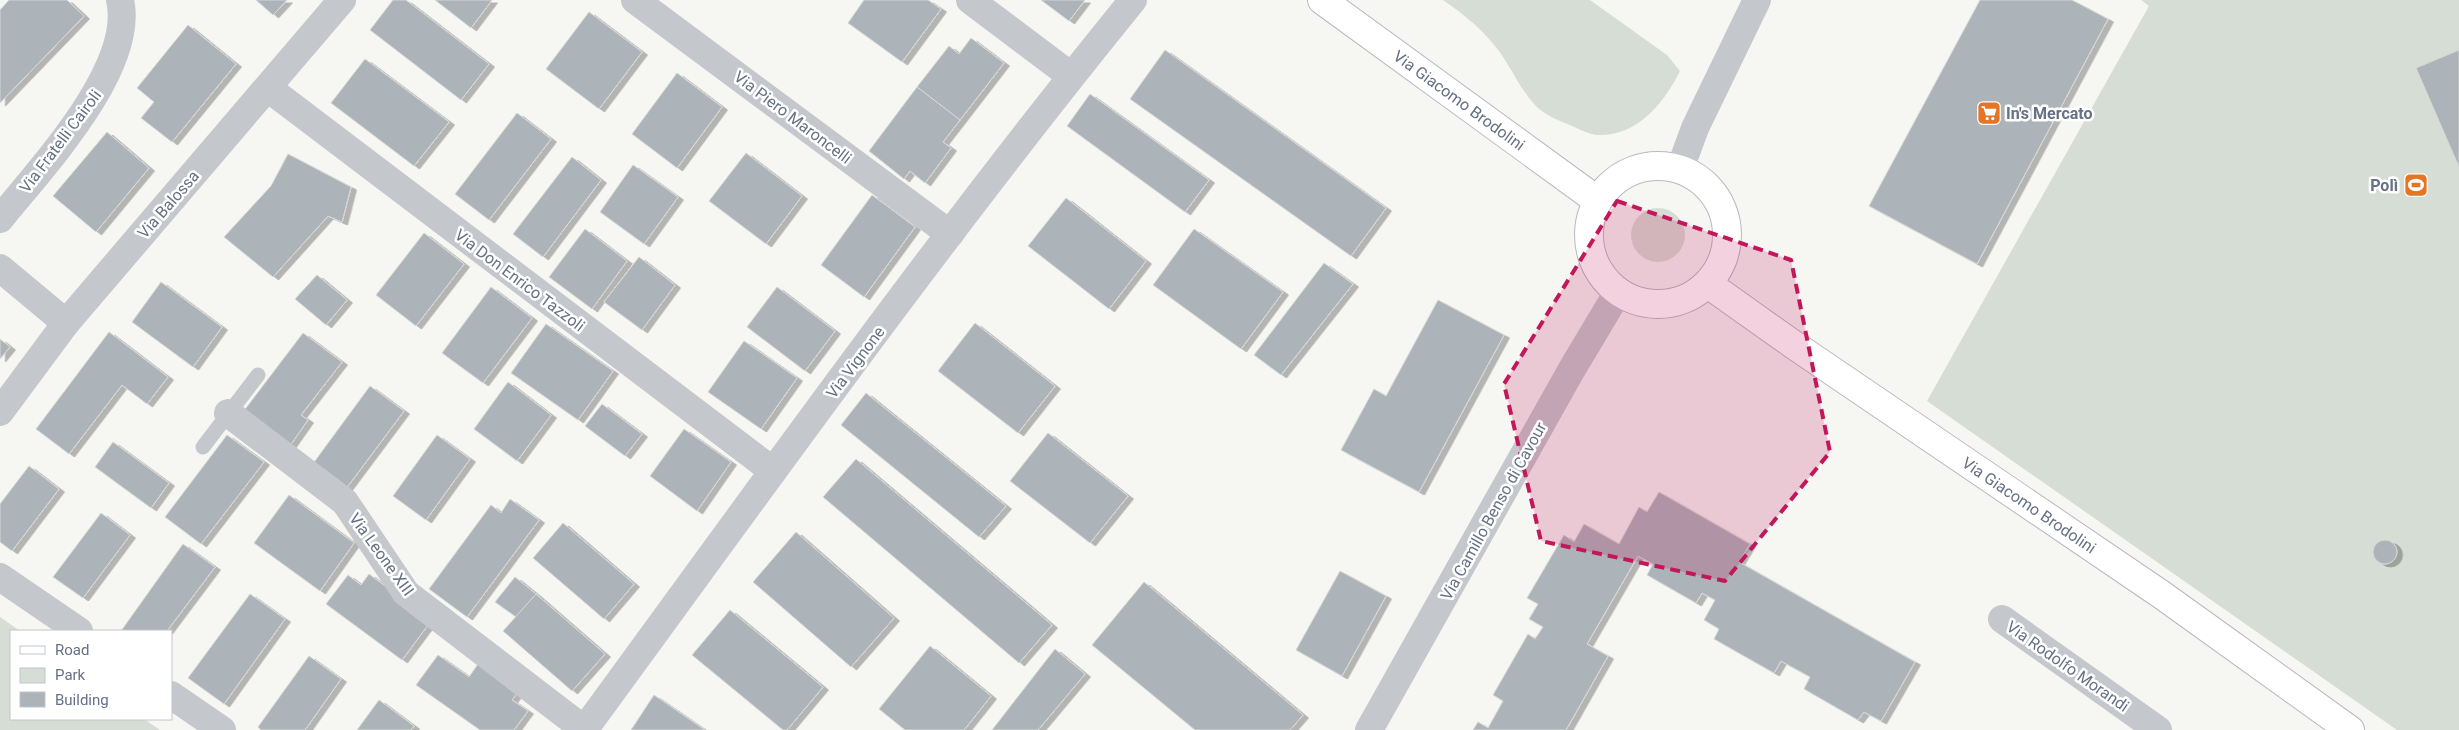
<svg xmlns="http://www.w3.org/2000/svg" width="2459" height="730" font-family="Roboto,sans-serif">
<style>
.green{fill:#d6ddd4}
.building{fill:#acb3b9;stroke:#d7d8d5;filter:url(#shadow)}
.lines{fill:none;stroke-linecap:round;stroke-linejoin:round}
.secondary-casing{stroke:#b6bac0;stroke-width:30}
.lane{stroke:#c4c7cb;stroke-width:15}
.street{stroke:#c4c7cb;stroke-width:28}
.secondary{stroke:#fff;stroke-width:28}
.marked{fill:#c2185b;fill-opacity:0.2;stroke:#c2185b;stroke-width:4;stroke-dasharray:10 6;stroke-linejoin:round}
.labels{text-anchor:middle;stroke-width:5;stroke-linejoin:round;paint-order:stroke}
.street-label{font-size:16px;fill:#657184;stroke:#fff}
.poi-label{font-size:16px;font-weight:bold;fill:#657184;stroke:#fff;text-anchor:start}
</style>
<defs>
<filter id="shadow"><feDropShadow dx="5.5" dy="3" stdDeviation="0" flood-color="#0004"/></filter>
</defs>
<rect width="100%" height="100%" fill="#f6f6f3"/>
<g class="green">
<path d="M1443,0H1590L1667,55L1680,71C1664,103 1637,137 1597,135C1588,134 1579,129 1572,126C1560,121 1544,115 1535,105C1520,89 1512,69 1499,51C1483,30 1465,15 1443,0Z"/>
<polygon points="2141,0 2459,0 2459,730 2397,730 1927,401 2149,6"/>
<circle cx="1658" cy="235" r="27"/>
<polygon points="0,617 20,631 11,631 11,719 144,719 160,730 0,730"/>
</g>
<g class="building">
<polygon points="9,0 67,0 84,16 0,103 0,10"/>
<polygon points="256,0 287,0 273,15"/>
<polygon points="393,0 406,0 489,64 461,100 370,30"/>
<polygon points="435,0 492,0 471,28"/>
<polygon points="864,0 928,0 941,9 902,62 848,23"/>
<polygon points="1041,0 1085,0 1069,21"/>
<polygon points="1980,0 2072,0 2108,19 1977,264 1869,206"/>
<polygon points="589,12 642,52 599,109 546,69"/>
<polygon points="188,25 236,64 172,142 141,118 154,102 137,88"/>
<polygon points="971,38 1004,63 960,120 917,87 949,46 959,54"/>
<polygon points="1165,50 1386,208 1351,256 1130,99"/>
<polygon points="2459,50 2459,167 2416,68"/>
<polygon points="365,59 449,122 414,166 331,103"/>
<polygon points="677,73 722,107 677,168 632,134"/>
<polygon points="917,87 960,120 943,142 951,148 925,183 910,171 904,179 869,151"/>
<polygon points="1090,94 1209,180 1185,212 1067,126"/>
<polygon points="517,113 551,139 489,220 455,194"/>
<polygon points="107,132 149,168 96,232 53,196"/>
<polygon points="746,153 802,196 766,244 709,201"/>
<polygon points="288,154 351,187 342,222 328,216 273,277 224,237 271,186"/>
<polygon points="572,157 601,180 543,257 513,234"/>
<polygon points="633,165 678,197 644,244 600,212"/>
<polygon points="872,195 915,227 864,297 821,265"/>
<polygon points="1066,198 1146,261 1109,309 1028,246"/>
<polygon points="585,229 627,261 592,309 549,277"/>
<polygon points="1194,229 1283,292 1241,349 1153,285"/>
<polygon points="424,233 464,264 416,326 376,295"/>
<polygon points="639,257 675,285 642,330 604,302"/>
<polygon points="1324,263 1353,284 1281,375 1254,355"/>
<polygon points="317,275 347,300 326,325 295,299"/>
<polygon points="161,282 222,327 193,367 132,322"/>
<polygon points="491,287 532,318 483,383 442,353"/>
<polygon points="777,287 835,331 805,371 747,327"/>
<polygon points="1438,300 1504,335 1419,492 1341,450 1374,389 1386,396"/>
<polygon points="975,323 1055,386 1018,433 938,371"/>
<polygon points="546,324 613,371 578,420 511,373"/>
<polygon points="109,332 168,377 147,404 122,385 69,454 36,429"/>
<polygon points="303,333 342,362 301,415 308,420 289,447 243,412"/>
<polygon points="0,339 10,347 0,359"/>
<polygon points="744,341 797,378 761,429 708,392"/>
<polygon points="508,382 551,415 517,461 474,429"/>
<polygon points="370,386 404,411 345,490 312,465"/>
<polygon points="866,393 1006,506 979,537 841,425"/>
<polygon points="602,404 642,434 625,456 585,426"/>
<polygon points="684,429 731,462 697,511 650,476"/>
<polygon points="1048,433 1128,496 1090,543 1010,481"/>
<polygon points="227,435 264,462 201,544 165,517"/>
<polygon points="437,435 470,459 426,520 393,496"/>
<polygon points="113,442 169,483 151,508 95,467"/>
<polygon points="856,459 1052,625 1019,663 823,497"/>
<polygon points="29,466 59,489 12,551 0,542 0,504"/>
<polygon points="1659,492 1750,544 1739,562 1915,662 1881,721 1864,712 1858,720 1804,689 1810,677 1781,661 1774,673 1714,639 1719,629 1704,620 1715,600 1702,593 1696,603 1647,575 1653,564 1638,556 1587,644 1608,656 1566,730 1473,730 1478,722 1488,728 1503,701 1493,695 1528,634 1535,639 1543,627 1529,619 1538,604 1527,598 1564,535 1574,542 1584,524 1619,544 1639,507 1647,512"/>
<polygon points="289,495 354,543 320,591 254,543"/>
<polygon points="510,499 539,520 467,617 429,589 491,505 501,513"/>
<polygon points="101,513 130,535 83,598 53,577"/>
<polygon points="563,523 634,584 604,619 533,558"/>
<polygon points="796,532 894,618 851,667 753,582"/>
<circle cx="2385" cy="552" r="12"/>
<polygon points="183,544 215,567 167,631 121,631"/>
<polygon points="1340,571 1386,596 1342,676 1296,650"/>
<polygon points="369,574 431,621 402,660 326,604 348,575 361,585"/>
<polygon points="515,577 536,594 516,617 495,602"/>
<polygon points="1144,582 1303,715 1290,730 1195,730 1092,645"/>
<polygon points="250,594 285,619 224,704 188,678"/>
<polygon points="536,594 605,654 572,691 503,631"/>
<polygon points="730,610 823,687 787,730 783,730 692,655"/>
<polygon points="930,646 991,696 964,730 905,730 879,709"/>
<polygon points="1055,649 1085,674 1038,730 992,730"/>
<polygon points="438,655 469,677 478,664 518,692 512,700 528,711 514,730 480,730 416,685"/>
<polygon points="309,656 341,679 305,730 261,730 258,727"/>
<polygon points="654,695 705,730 631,730"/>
<polygon points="379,700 414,726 411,730 357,730"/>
</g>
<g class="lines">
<g class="secondary-casing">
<g id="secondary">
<path id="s1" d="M1322,0L1598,201"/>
<circle cx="1658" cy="235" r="69"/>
<path id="s2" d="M1708,284L1794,345L2162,595L2350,730"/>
</g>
</g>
<polyline class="lane" points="203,447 258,375"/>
<g class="street">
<polyline points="635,0 950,234"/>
<polyline points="970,0 1071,76"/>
<polyline points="268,88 773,471"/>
<polyline points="1680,169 1695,128 1757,0"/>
<path d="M0,219C40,169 136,68 120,0"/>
<polyline points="0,268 66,323"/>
<polyline points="0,412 66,323 342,0"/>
<polyline points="228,413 345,502 406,593 585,730"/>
<polyline points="0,577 79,631"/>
<polyline points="2002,619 2158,730"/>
<polyline points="171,695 222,730"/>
<path d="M584,730C764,484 941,236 1133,0"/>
<polyline points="1369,730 1572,369 1618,292"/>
</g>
<use href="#secondary" class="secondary"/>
</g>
<path class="marked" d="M1617,201L1791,260L1830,452L1725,581L1541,541L1504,384Z"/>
<defs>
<g id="supermarket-square" transform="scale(1.25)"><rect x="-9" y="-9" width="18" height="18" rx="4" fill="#e57425" stroke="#fff"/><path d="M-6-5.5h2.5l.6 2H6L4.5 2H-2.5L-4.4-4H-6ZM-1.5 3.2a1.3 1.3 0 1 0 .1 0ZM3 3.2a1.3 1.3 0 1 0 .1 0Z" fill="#fff"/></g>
<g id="stadium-square" transform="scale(1.25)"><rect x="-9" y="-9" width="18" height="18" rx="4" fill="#e57425" stroke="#fff"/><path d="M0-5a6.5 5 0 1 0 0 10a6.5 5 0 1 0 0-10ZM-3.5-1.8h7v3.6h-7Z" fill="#fff"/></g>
</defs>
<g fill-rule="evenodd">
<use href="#supermarket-square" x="1989" y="113"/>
<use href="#stadium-square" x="2416" y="185"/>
</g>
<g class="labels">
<g class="street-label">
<text dy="6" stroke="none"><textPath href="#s1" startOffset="170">Via Giacomo Brodolini</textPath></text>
<text transform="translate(793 117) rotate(37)" y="6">Via Piero Maroncelli</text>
<text transform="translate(60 141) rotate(-53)" y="6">Via Fratelli Cairoli</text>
<text transform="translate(168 204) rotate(-49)" y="6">Via Balossa</text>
<text transform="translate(520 280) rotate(37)" y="6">Via Don Enrico Tazzoli</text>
<text transform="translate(855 362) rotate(-53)" y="6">Via Vignone</text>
<text dy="6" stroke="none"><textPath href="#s2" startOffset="390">Via Giacomo Brodolini</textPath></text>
<text transform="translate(1493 511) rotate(-61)" y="6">Via Camillo Benso di Cavour</text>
<text transform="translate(382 554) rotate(54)" y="6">Via Leone XIII</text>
<text transform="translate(2068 666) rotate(35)" y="6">Via Rodolfo Morandi</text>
</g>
<g class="poi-label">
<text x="2006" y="119">In's Mercato</text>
<text x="2398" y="191" text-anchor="end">Polì</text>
</g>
</g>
<rect x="10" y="630" width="162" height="90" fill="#ffffff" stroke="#c1c6ce"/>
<rect x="20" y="646" width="25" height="8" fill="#ffffff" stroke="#c1c6ce"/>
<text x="55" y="655" font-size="15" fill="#657184">Road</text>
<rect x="20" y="668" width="25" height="15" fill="#d6ddd4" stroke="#c1c6ce"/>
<text x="55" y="680" font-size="15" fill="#657184">Park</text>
<rect x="20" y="692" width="25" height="15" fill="#acb3b9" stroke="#c1c6ce"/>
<text x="55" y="705" font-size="15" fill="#657184">Building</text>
</svg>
